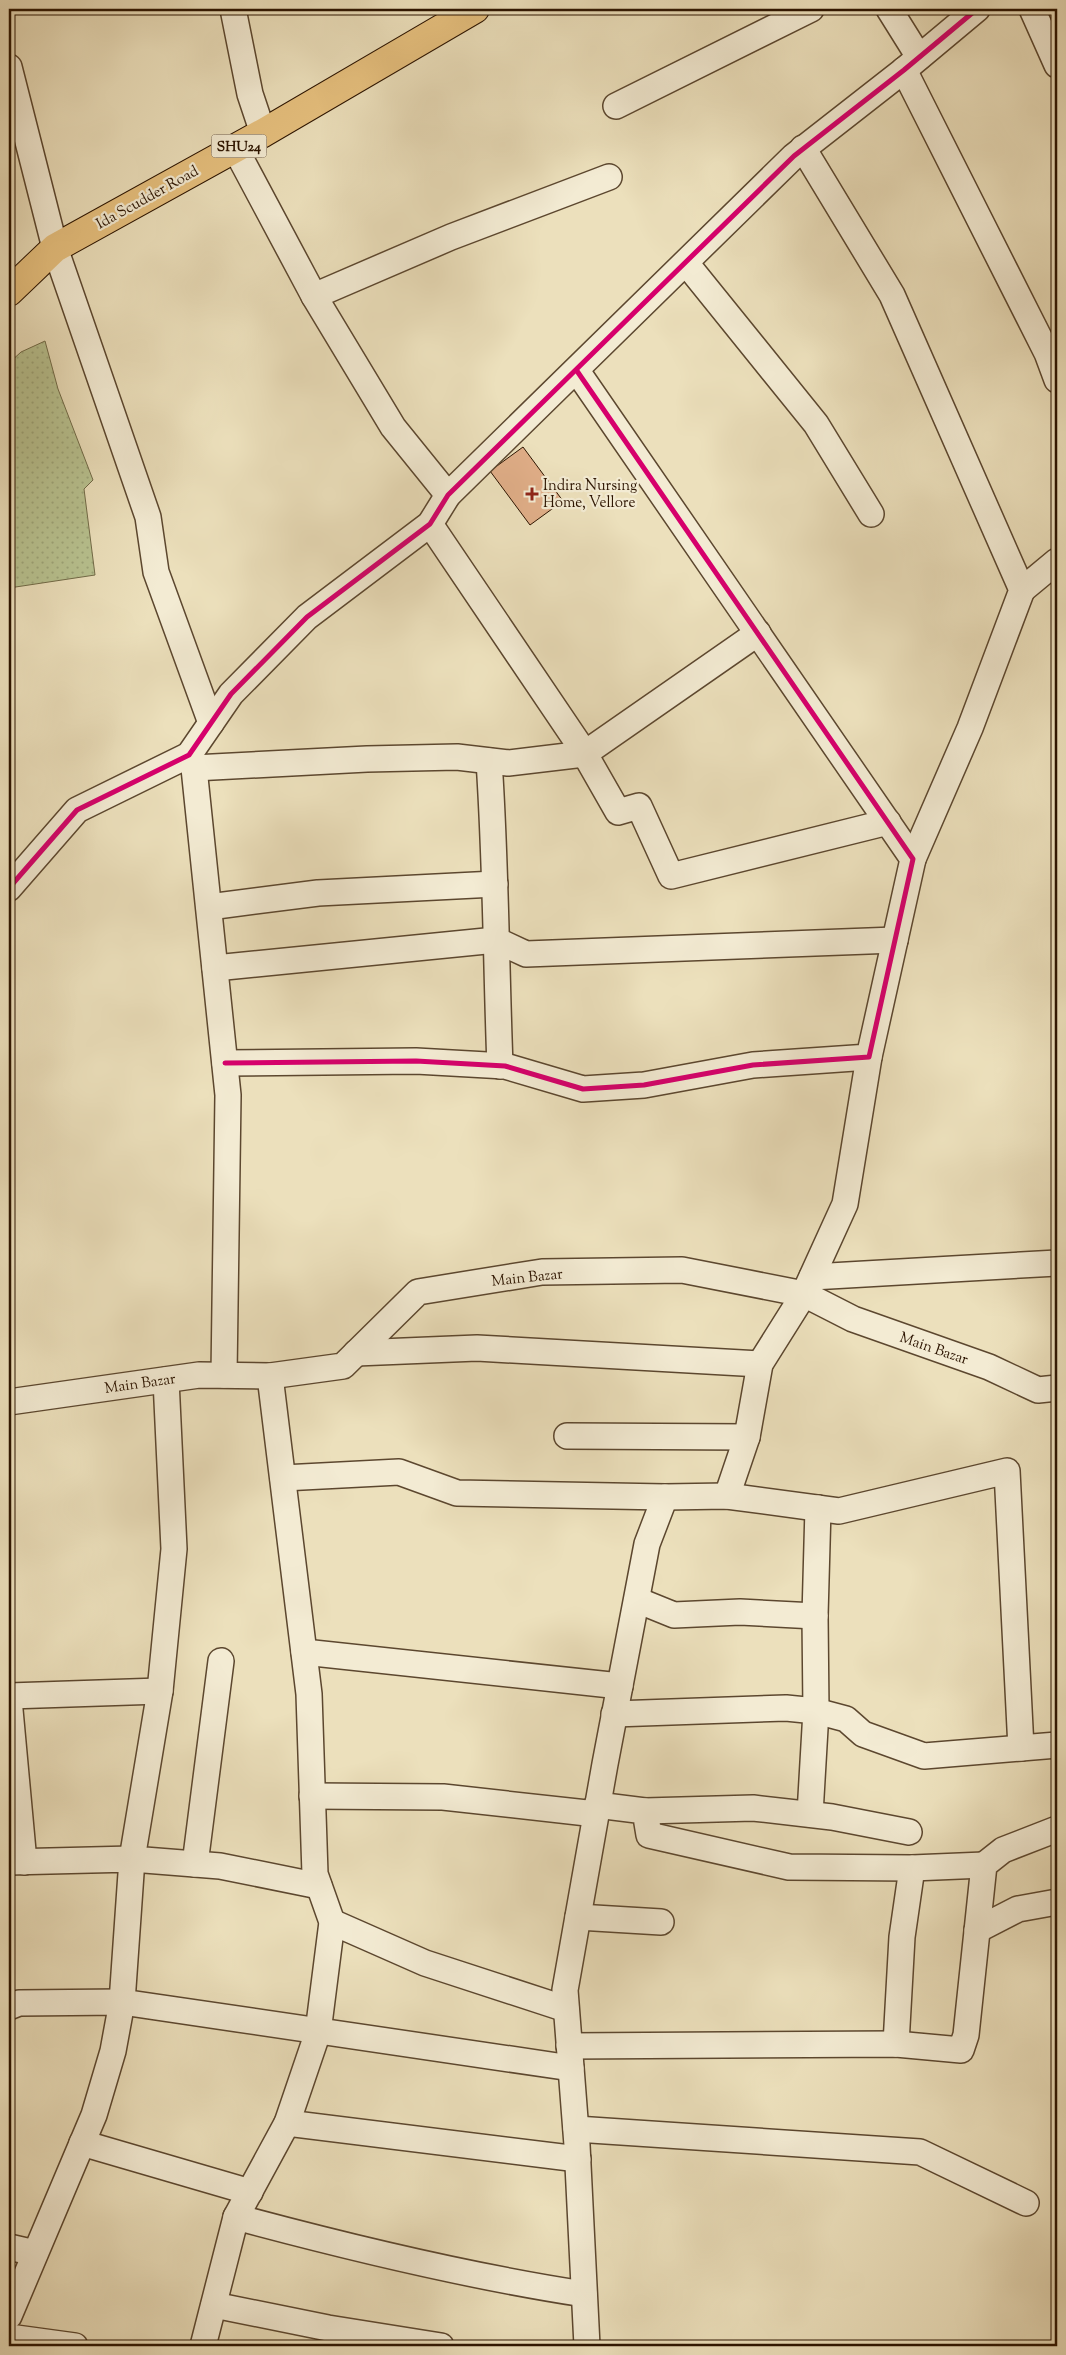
<svg xmlns="http://www.w3.org/2000/svg" width="1066" height="2355" font-family="'Sorts Mill Goudy',serif">
<style>
.green{fill:url(#green-dots);stroke:#726b48}
.building{fill:#e0ae88;stroke:#2c1400}
.lines{fill:none;stroke-linecap:round;stroke-linejoin:round}
.minor-casing{stroke:#5c472f;stroke-width:28}
.major-casing{stroke:#2c1400;stroke-width:30}
.minor{stroke:#f3ebd3;stroke-width:25}
.major{stroke:#e6c07e;stroke-width:28}
.cycleway-casing{stroke:#f3ebd3;stroke-width:8}
.cycleway{stroke:#d6006c;stroke-width:5}
.poi-dot{fill:#8f2418;stroke:#f3ebd3;stroke-width:2}
.labels{text-anchor:middle;stroke-width:4.5;stroke-linejoin:round;paint-order:stroke}
.shield{fill:#f3ebd3;stroke:#68543f;stroke-width:1}
.shield-label{font-size:14px;font-weight:bold;fill:#2c1400}
.street-label{font-size:15px;fill:#2c1400;stroke:#f3ebd3}
.poi-label{font-size:15px;fill:#2c1400;stroke:#f3ebd3;text-anchor:start}
</style>
<defs>
<pattern id="green-dots" width="8" height="8" patternUnits="userSpaceOnUse" patternTransform="scale(1.25)"><rect width="8" height="8" fill="#b8c290"/><path d="M2 2h.1M6 6h.1" fill="none" stroke="#9ea67a" stroke-width="1.8" stroke-linecap="round"/></pattern>
</defs>
<rect width="100%" height="100%" fill="#ece0bc"/>
<filter id="stains"><feTurbulence type="fractalNoise" baseFrequency=".004" numOctaves="4"/><feColorMatrix values="0 0 0 0 .2 0 0 0 0 .09 0 0 0 0 .02 0 0 0 .5 -.17"/></filter>
<radialGradient id="worn" r=".72"><stop offset=".6" stop-color="#630" stop-opacity="0"/><stop offset="1" stop-color="#630" stop-opacity=".3"/></radialGradient>
<polygon class="green" points="45,341 58,389 93,480 84,489 95,575 9,588 9,363 21,352"/>
<polygon class="building" points="523,447 563,501 530,525 490,471"/>
<g class="lines">
<g class="minor-casing">
<g id="minor">
<polyline points="233,9 250,94 263,133"/>
<polyline points="889,9 919,57"/>
<polyline points="1032,9 1057,65"/>
<polyline points="9,67 55,248 148,517 156,572 211,723"/>
<polyline points="904,70 1047,353 1057,380"/>
<polyline points="616,106 811,9"/>
<polyline points="235,148 314,296 393,427 448,495"/>
<polyline points="803,148 892,295 1022,590 970,728 913,859"/>
<polyline points="686,263 816,424 871,514"/>
<polyline points="314,296 451,237 609,177"/>
<polyline points="430,524 582,749 618,812 639,806 671,876 888,822"/>
<polyline points="1022,590 1057,561"/>
<polyline points="189,755 194,768 228,1095 224,1375"/>
<path d="M489,761C496,862 496,964 500,1066"/>
<polyline points="194,768 367,759 457,757 508,763 584,754 758,633"/>
<polyline points="9,888 77,810 189,755 231,694 307,617 430,524 448,495 794,156 904,70 977,9"/>
<polyline points="209,907 318,893 495,884"/>
<polyline points="215,968 496,940 526,954 895,940"/>
<polyline points="225,1063 416,1061 505,1066 583,1089 644,1085 753,1065 869,1057 913,859 577,371"/>
<polyline points="812,1277 1057,1263"/>
<polyline points="356,1353 477,1348 760,1364"/>
<polyline points="166,1380 174,1549 160,1691 132,1859 220,1866 319,1886"/>
<polyline points="9,1402 199,1375 270,1376 343,1366 418,1292 542,1272 682,1270 804,1294 853,1319 989,1367 1038,1390 1057,1388"/>
<polyline points="567,1436 747,1437"/>
<polyline points="283,1478 399,1472 457,1493 665,1497 727,1496 839,1511 1007,1471 1021,1748"/>
<polyline points="727,1496 747,1437 760,1364 804,1294 845,1204 869,1057"/>
<polyline points="637,1600 674,1615 740,1612 815,1616"/>
<polyline points="304,1652 620,1686"/>
<polyline points="9,1696 160,1691"/>
<polyline points="9,1699 24,1862"/>
<polyline points="614,1714 786,1708 816,1711 846,1719 863,1734 924,1756 1057,1745"/>
<polyline points="312,1796 443,1797 596,1814"/>
<polyline points="597,1805 645,1811 649,1835 789,1867 912,1868 984,1865"/>
<polyline points="645,1811 753,1808 832,1817 909,1832"/>
<polyline points="810,1814 816,1711 815,1616 818,1508"/>
<polyline points="9,1862 132,1859 122,2002 113,2051 94,2115 9,2316"/>
<polyline points="195,1864 221,1661"/>
<polyline points="578,1917 661,1922"/>
<polyline points="332,1922 425,1963 566,2009"/>
<polyline points="977,1930 1018,1909 1057,1902"/>
<polyline points="9,2007 19,2003 122,2002 571,2068"/>
<polyline points="896,2044 902,1937 912,1868"/>
<polyline points="569,2046 896,2044 961,2050 966,2035 984,1865 1003,1850 1057,1829"/>
<polyline points="287,2123 578,2159"/>
<polyline points="576,2129 920,2152 1026,2203"/>
<polyline points="82,2143 250,2192"/>
<path d="M236,2217C351,2248 466,2276 584,2294"/>
<polyline points="9,2247 35,2253"/>
<polyline points="214,2305 328,2328 441,2346"/>
<polyline points="9,2337 75,2346"/>
<polyline points="203,2346 236,2217 287,2123 318,2032 332,1922 315,1874 309,1694 270,1376"/>
<polyline points="587,2346 577,2145 565,1990 605,1764 647,1544 665,1497"/>
</g>
</g>
<g class="major-casing">
<polyline id="major" points="9,292 55,248 263,133 475,9"/>
</g>
<use href="#minor" class="minor"/>
<use href="#major" class="major"/>
<g class="cycleway-casing">
<g id="cycleway">
<polyline points="9,888 77,810 189,755 231,694 307,617 430,524 448,495 794,156 904,70 977,9"/>
<polyline points="225,1063 416,1061 505,1066 583,1089 644,1085 753,1065 869,1057 913,859 577,371"/>
</g>
</g>
<use href="#cycleway" class="cycleway"/>
</g>
<path class="poi-dot" d="M529.5 486.5h5v5h5v5h-5v5h-5v-5h-5v-5h5z"/>
<g class="labels">
<rect class="shield" x="211.5" y="134.5" width="55" height="23" rx="4"/>
<g class="shield-label">
<text x="239" y="151">SHU24</text>
</g>
<g class="street-label">
<text transform="translate(147 197) rotate(-29)" y="5">Ida Scudder Road</text>
<text transform="translate(527 1277) rotate(-6)" y="5">Main Bazar</text>
<text transform="translate(934 1348) rotate(19)" y="5">Main Bazar</text>
<text transform="translate(140 1383) rotate(-8)" y="5">Main Bazar</text>
</g>
<g class="poi-label">
<text x="543" y="490">Indira Nursing<tspan x="543" dy="17">Home, Vellore</tspan></text>
</g>
</g>
<rect width="1066" height="2355" fill="none" stroke="#ece0bc" stroke-width="30"/>
<rect x="10" y="10" width="1046" height="2335" fill="none" stroke="#2c1400" stroke-width="2.5"/>
<rect x="15" y="15" width="1036" height="2325" fill="none" stroke="#2c1400"/>
<rect width="100%" height="100%" filter="url(#stains)"/>
<rect width="100%" height="100%" fill="url(#worn)"/>
</svg>
